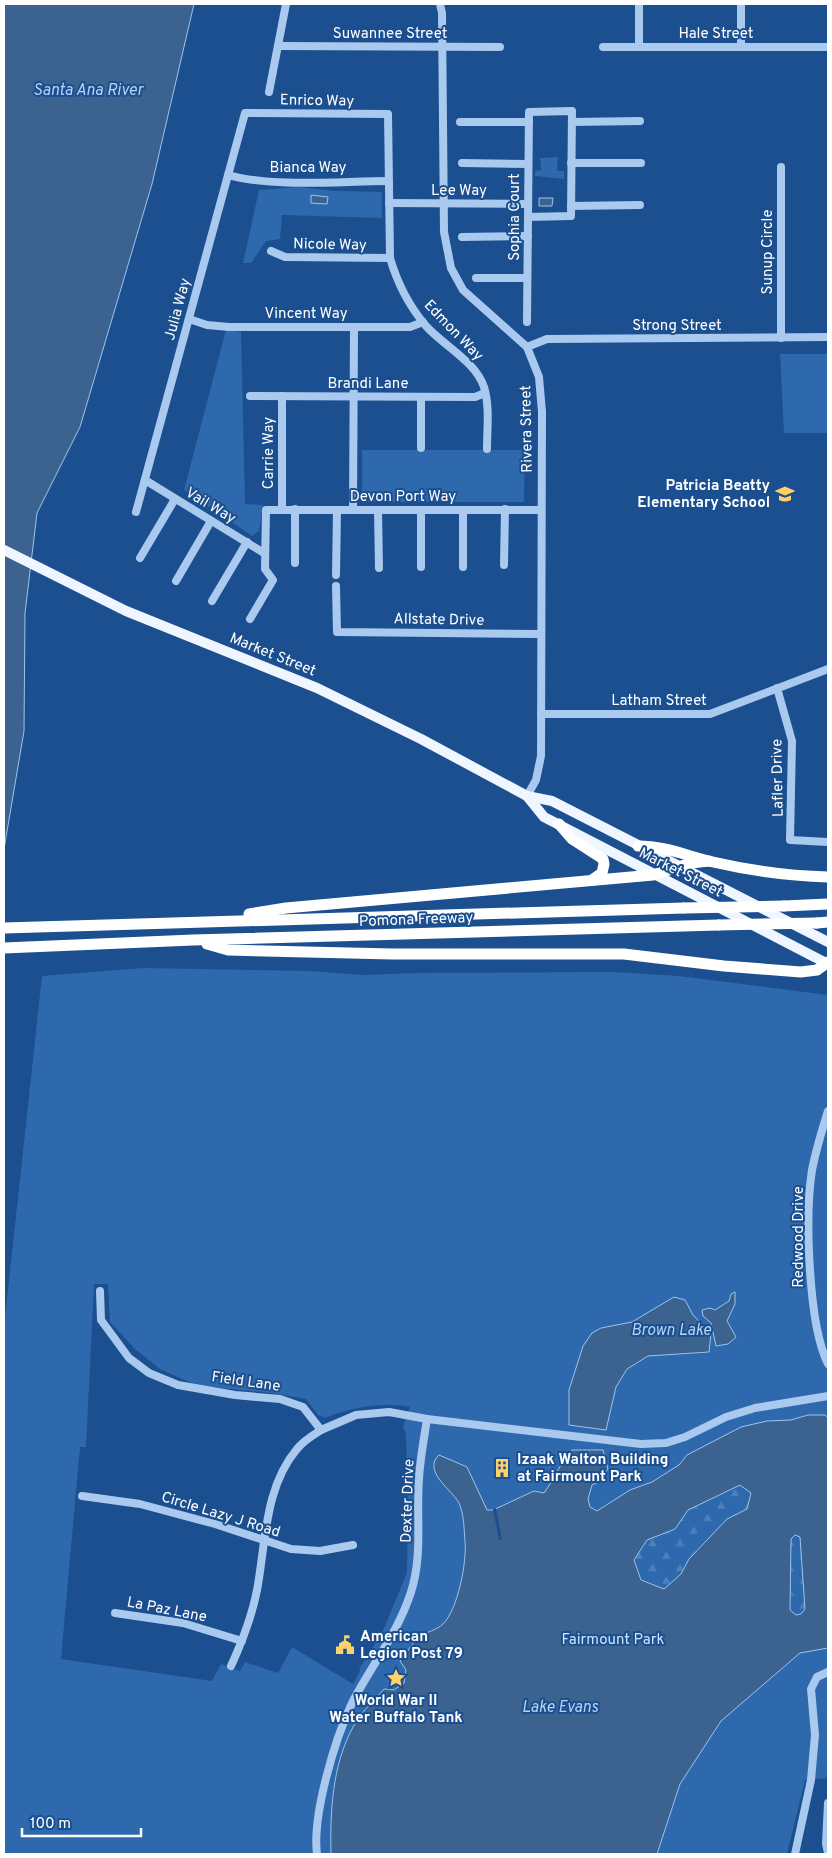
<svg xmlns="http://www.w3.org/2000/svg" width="832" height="1858" font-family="Overpass,sans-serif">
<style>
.green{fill:#2e69ad;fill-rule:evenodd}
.forest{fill:url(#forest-firs)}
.water{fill:#3c6290;stroke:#9cc4f0;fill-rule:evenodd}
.pier{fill:#1b4f8f}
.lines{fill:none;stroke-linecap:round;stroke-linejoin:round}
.minor{stroke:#a9c9ee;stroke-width:8}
.major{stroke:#f0f6ff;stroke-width:10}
.highway{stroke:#fff;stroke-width:11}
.highway-bridge{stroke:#fff;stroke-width:11}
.labels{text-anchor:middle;stroke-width:4;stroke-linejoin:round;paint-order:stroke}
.street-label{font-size:15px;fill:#fff;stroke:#1b4f8f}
.poi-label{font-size:15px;font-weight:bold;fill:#fff;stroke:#1b4f8f;text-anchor:start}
.park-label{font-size:15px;fill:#cfe3fa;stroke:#1b4f8f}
.water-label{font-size:16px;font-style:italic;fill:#b5d3f5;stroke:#1b4f8f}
</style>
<defs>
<pattern id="forest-firs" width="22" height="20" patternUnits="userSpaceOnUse" patternTransform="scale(1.25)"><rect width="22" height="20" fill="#2e69ad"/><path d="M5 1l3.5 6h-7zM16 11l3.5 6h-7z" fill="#4d80b9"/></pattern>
</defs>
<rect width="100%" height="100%" fill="#1b4f8f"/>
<g class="green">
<polygon points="558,157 557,171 564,171 564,179 535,176 535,171 541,170 540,158"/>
<polygon points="298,187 336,191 382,192 382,218 282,215 280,239 266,241 251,263 243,263 259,190"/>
<polygon points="226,330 241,332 245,504 263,505 259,531 252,536 184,490"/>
<polygon points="780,354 828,354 828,433 784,433"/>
<polygon points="362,450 525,450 524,502 362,502"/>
<path d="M143,968L309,971L363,975L416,973L614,972L679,976L828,995V1778L805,1780L787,1854H4V1327L42,976ZM94,1284H108L110,1322L135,1349L160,1369L198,1386L271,1393L306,1399L318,1415L325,1418C353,1407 381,1402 410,1407L403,1427L406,1434L408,1513L407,1573L382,1633L359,1669L360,1671L353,1684L292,1647L278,1673L245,1662L240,1671L221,1664L212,1681L61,1659L80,1447H86Z"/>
</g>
<g class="forest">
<polygon points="740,1485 751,1493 747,1509 727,1519 689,1559 681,1574 664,1590 641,1580 634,1560 648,1540 675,1529 688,1510"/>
<polygon points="795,1534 800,1537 805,1609 801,1614 796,1615 790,1610 791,1539"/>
</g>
<g class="water">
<polygon points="4,4 194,4 152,184 80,427 37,513 25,613 24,731 4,849"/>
<polygon points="311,195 328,197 327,204 311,203"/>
<polygon points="539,198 553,198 552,206 539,206"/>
<polygon points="735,1292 735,1304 727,1321 736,1337 728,1344 716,1346 711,1323 703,1316 702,1310 710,1308 715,1310 729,1301 731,1294"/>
<polygon points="674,1297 685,1300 693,1315 711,1334 709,1352 648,1356 627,1369 616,1387 606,1430 569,1425 569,1390 583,1346 592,1333 601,1328 632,1322"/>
<path d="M808,1415H825L828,1418V1648L800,1653L721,1721L680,1784L657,1854H331C330,1812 332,1766 353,1727C360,1713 374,1701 384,1689L394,1690L404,1683L406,1670L400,1661C406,1654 412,1643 419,1637C426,1632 437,1630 443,1624C458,1609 467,1562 465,1541C464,1529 464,1514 459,1503C452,1490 422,1471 439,1455L467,1467L487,1510H493L534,1491L544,1493C555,1478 560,1463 572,1450H603L608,1469L598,1482L592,1485L588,1499L590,1507L597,1511L630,1490L652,1482L679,1465L687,1455L741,1427L767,1421L791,1420ZM740,1485L751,1493L747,1509L727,1519L689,1559L681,1574L664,1589L641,1580L634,1560L647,1540L675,1529L688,1510ZM795,1535L800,1537L805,1609L801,1614L796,1615L790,1610L791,1539Z"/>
</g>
<polygon class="pier" points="496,1508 502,1540 499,1540 493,1509"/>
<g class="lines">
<g class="minor">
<polyline points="440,4 442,13 444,232 451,268 463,290 527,347 539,377 542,412 541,756 536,780 527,796"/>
<polyline points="639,4 639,47"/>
<polyline points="279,46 500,47"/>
<polyline points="603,47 828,47"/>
<polyline points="741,47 741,4"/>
<polyline points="269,92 286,4"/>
<polyline points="460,122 529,122"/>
<polyline points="572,122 640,121"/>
<polyline points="462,163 528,164"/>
<polyline points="571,163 641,163"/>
<polyline points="781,167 781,338"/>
<path d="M228,175C275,188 340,181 389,181"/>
<polyline points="389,203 528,204"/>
<polyline points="571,206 640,205"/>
<polyline points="462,237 528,236"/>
<polyline points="271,251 285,257 390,258"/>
<polyline points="476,278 527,278"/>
<polyline points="189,319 207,325 229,327 410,327 423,322"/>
<polyline points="527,322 529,112 572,111 571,216 528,217"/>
<polyline points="527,347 547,339 828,337"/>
<polyline points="250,396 475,397 485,393"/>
<polyline points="421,448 421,397"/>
<polyline points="145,480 264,553"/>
<polyline points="282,509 282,396"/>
<polyline points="295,509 295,563"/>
<polyline points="353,510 354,327"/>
<polyline points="378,510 379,568"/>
<path d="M136,512L245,113L388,114L390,258C397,282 409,306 426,326C444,346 475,361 484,387C490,407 487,429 487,449"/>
<polyline points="140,558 175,499"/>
<polyline points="504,565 505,509"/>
<polyline points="421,567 421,510"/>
<polyline points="463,567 463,510"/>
<polyline points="336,575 337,510"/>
<polyline points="176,581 211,521"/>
<polyline points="336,586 337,632 540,634"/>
<polyline points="212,601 247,542"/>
<polyline points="250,619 273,580 265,569 266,510 541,510"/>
<polyline points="777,688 792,741 790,840 828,842"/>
<polyline points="541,714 710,714 828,669"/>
<path d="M828,1111C822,1130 816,1150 812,1170C805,1214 808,1324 828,1364"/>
<polyline points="100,1291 101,1320 129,1358 149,1373 178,1385 235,1395 280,1399 303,1407 321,1430 356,1415 389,1412 427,1419 641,1444 666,1443 685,1437 726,1417 755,1408 828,1396"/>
<polyline points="82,1496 140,1504 215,1524 291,1549 320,1551 353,1545"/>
<polyline points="115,1613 183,1623 242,1641"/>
<path d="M231,1666C242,1642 252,1616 257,1590C266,1543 264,1488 297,1449C303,1441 313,1435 321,1430"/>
<polyline points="828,1803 826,1844 828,1853"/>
<path d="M317,1854C312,1815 335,1739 352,1703C371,1666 398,1633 411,1592C423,1555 416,1517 419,1479C420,1459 424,1439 427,1419"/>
<polyline points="795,1854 811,1780 815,1735 811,1689 817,1677 828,1672"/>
</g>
<g class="major">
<polyline points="4,550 126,611 317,688 421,739 527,796 552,801 828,942"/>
<polyline points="527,796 544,817 828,964"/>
</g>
<g class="highway">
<polyline points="559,824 572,839 603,859 604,864 602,873 592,880"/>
<path d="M638,846C665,846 687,856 713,862C752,871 788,876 828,877"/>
<polyline points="784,906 828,904"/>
<polyline points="249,914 286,908 653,875 691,863 709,861"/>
<polyline points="817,923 828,922"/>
<polyline points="4,928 684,908"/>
<polyline points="207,944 228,950 392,954 624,954 724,966 801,972 817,970 828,962"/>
<polyline points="4,948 193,940 719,925"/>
</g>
<g class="highway-bridge">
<polyline points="684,908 784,906"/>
<polyline points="719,925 817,923"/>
</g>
</g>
<defs>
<g id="school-bare" transform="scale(1.5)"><path d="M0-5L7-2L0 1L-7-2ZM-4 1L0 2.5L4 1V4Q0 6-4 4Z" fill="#ffd166" stroke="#1b4f8f" stroke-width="2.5" paint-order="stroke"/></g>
<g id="building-bare" transform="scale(1.5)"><path d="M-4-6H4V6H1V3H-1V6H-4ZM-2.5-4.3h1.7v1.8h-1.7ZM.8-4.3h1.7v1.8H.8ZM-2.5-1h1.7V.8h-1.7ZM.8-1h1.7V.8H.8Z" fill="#ffd166" stroke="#1b4f8f" stroke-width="2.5" paint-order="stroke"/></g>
<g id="civic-bare" transform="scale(1.5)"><path d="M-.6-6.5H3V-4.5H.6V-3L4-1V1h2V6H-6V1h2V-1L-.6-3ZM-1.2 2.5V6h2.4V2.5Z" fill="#ffd166" stroke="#1b4f8f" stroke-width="2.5" paint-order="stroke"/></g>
<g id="sight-bare" transform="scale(1.5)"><path d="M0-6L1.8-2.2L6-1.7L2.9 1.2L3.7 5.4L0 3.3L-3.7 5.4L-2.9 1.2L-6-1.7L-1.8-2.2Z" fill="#ffd166" stroke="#1b4f8f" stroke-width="2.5" paint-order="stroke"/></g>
</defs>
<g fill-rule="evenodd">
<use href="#school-bare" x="785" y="494"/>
<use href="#building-bare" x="502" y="1468"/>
<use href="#civic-bare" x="345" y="1645"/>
<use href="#sight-bare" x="396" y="1678"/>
</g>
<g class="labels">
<g class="street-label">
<text x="390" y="38">Suwannee Street</text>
<text x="716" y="38">Hale Street</text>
<text transform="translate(317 100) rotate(1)" y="5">Enrico Way</text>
<text x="308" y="172">Bianca Way</text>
<text x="459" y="195">Lee Way</text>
<text transform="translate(514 217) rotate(-90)" y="5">Sophia Court</text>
<text transform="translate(330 244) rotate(1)" y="5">Nicole Way</text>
<text transform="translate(767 252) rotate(-90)" y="5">Sunup Circle</text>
<text transform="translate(177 309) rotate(-75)" y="5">Julia Way</text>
<text x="306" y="318">Vincent Way</text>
<text x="677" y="330">Strong Street</text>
<text transform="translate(454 330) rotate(46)" y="5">Edmon Way</text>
<text x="368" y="388">Brandi Lane</text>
<text transform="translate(526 429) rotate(-91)" y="5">Rivera Street</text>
<text transform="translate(268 453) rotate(-90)" y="5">Carrie Way</text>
<text x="403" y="501">Devon Port Way</text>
<text transform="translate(211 505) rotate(31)" y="5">Vail Way</text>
<text transform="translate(439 619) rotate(1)" y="5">Allstate Drive</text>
<text transform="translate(273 654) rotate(22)" y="5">Market Street</text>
<text x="659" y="705">Latham Street</text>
<text transform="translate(777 778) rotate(-91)" y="5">Lafler Drive</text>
<text transform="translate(681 872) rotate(27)" y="5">Market Street</text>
<text transform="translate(416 919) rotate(-2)" y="5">Pomona Freeway</text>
<text transform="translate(798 1237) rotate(-90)" y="5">Redwood Drive</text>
<text transform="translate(246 1381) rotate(8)" y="5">Field Lane</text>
<text transform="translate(407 1501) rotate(-88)" y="5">Dexter Drive</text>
<text transform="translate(221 1514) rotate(17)" y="5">Circle Lazy J Road</text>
<text transform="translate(167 1609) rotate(11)" y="5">La Paz Lane</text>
</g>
<g class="poi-label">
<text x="770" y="490" text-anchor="end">Patricia Beatty<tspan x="770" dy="17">Elementary School</tspan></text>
<text x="517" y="1464">Izaak Walton Building<tspan x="517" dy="17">at Fairmount Park</tspan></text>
<text x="360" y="1641">American<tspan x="360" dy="17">Legion Post 79</tspan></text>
<text x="396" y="1705" text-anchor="middle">World War II<tspan x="396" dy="17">Water Buffalo Tank</tspan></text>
</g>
<g class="park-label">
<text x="613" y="1644">Fairmount Park</text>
</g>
<g class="water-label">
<text x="88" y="95">Santa Ana River</text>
<text x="671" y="1335">Brown Lake</text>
<text x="560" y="1712">Lake Evans</text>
</g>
</g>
<rect width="832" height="1858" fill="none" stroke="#ffffff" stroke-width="10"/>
<path d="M22 1828v8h119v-8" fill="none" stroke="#ffffff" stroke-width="2.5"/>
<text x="30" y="1828" font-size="15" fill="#ffffff" stroke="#1b4f8f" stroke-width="4" paint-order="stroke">100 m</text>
</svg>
